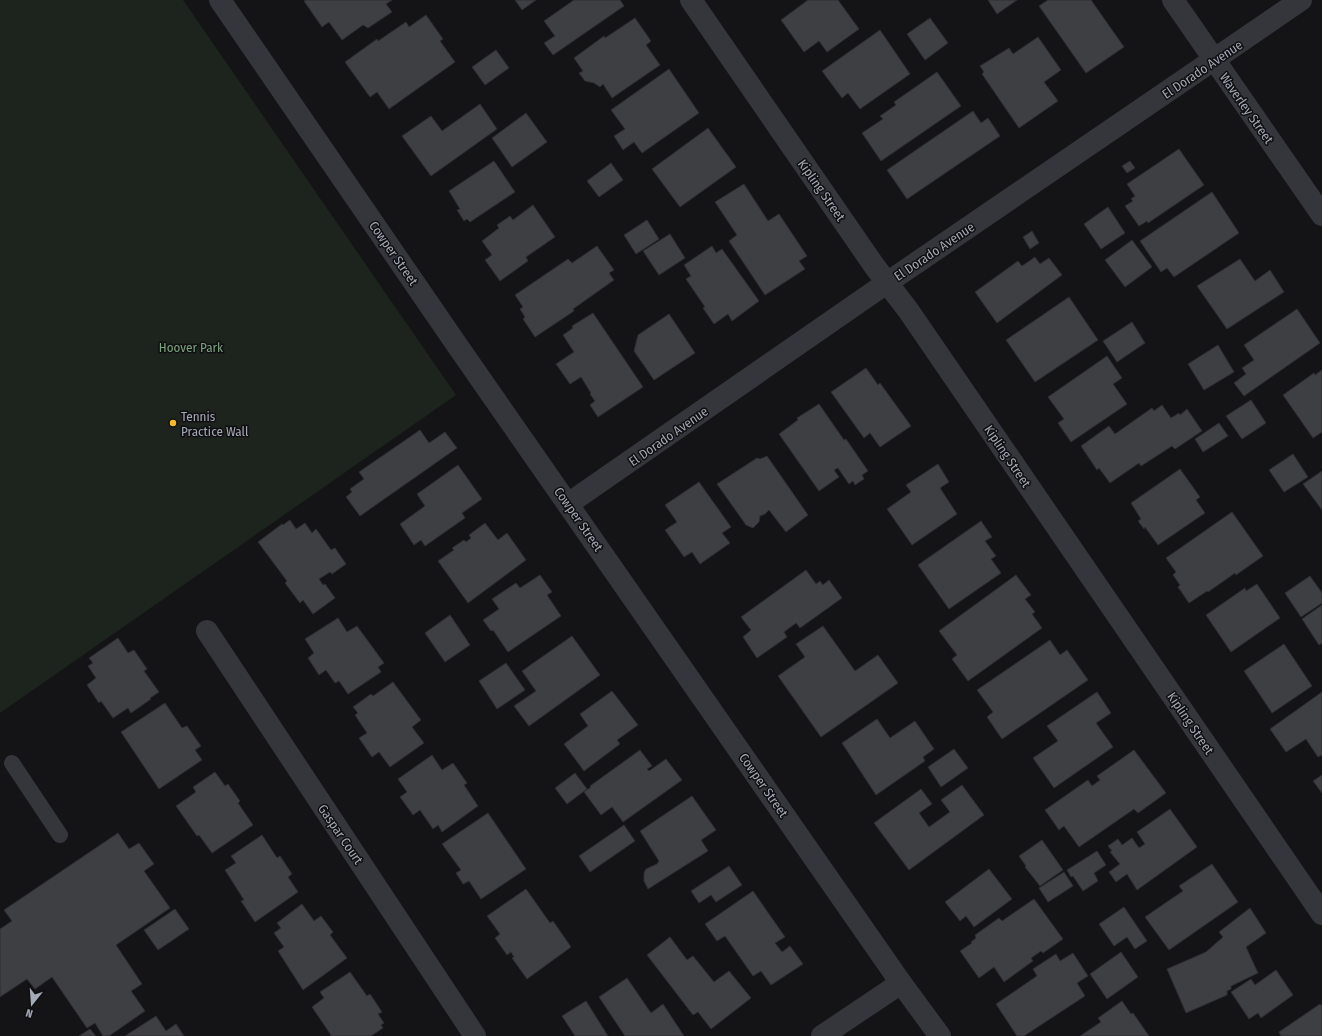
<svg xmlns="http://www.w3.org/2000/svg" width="1322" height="1036" font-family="'Fira Sans Condensed',sans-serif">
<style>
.green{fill:#1c241d}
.building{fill:#3e3f43;stroke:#2e2e32}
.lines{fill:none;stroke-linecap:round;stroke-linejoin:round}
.lane{stroke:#35363b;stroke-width:16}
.street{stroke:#35363b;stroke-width:22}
.poi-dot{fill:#fcb826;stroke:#0f0f11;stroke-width:1.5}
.labels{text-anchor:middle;stroke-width:3;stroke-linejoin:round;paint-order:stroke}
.street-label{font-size:13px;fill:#a5aab7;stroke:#0f0f11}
.park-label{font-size:13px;fill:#7ba37e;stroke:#0f0f11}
.poi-label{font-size:13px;fill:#a5aab7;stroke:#0f0f11;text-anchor:start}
</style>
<rect width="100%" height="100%" fill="#141416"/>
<polygon class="green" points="0,0 183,0 456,395 0,713"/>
<g class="building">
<polygon points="306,0 392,0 386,4 392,12 368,28 363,25 342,40 329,22 322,27 304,1"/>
<polygon points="515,0 536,0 522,10"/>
<polygon points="574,0 620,0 624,6 553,55 544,43 555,36 544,21"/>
<polygon points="808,0 838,0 859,29 827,52 819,41 804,52 781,20"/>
<polygon points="988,0 1017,0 997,14"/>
<polygon points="1048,0 1091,0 1124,47 1086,73 1039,6"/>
<polygon points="426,15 443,39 440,41 455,62 389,109 377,92 370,97 345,62 377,39 378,41 406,22 409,27"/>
<polygon points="635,18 651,41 646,45 660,65 612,98 603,84 600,87 594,83 585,81 579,73 583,71 574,58 604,36 605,38"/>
<polygon points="930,18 948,43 925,60 907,34"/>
<polygon points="880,30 910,74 860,109 848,93 842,98 822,71"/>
<polygon points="1038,37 1061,70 1044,82 1058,101 1019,128 982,74 984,72 980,66 1009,48 1013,54"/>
<polygon points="496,50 509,68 485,85 472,67"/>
<polygon points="669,69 699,113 642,153 634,142 623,150 614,136 625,129 611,110"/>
<polygon points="937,72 961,106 881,161 862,133 883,119 880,116 896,105 894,102"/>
<polygon points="480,104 497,129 431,176 402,136 431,116 442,131"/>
<polygon points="973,111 981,123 988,118 1000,136 907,199 887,170"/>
<polygon points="526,113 547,142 512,167 492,138"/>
<polygon points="708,128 736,167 680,207 652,169"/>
<polygon points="1179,149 1204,185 1148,223 1147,221 1139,226 1125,206 1133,201 1131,199 1135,196 1127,184"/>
<polygon points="494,161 515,192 470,222 467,219 464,221 457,210 460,209 449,191"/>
<polygon points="1130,161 1135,168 1127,173 1122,166"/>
<polygon points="611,163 623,180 599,197 587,181"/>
<polygon points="744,184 768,221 779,214 807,256 799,261 805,269 765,295 729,241 737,235 715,202"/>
<polygon points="1212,192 1239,233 1174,277 1167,268 1161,272 1140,241"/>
<polygon points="533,205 555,237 526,257 528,261 500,281 485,260 492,255 482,241 499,228 497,225 510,216 513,220"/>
<polygon points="1108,207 1125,233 1101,249 1084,224"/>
<polygon points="647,220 659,239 636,254 624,235"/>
<polygon points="1032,231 1039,243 1030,249 1023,237"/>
<polygon points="670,234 685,258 659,275 643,251"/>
<polygon points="1132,240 1152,267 1125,287 1105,260"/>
<polygon points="597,246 614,270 609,273 614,280 573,309 574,311 535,337 523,319 525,317 520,309 523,307 515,295 568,259 572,263"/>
<polygon points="712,246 716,253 722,249 759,301 732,321 728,314 714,324 703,308 705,307 686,279 691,276 684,265"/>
<polygon points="1035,257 1040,264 1049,258 1062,275 997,323 975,292 1018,261 1022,266"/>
<polygon points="1240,259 1255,281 1270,270 1284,292 1227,329 1197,286"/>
<polygon points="1069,297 1098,340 1035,382 1006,340"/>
<polygon points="1297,309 1320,343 1244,396 1234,383 1246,374 1242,368 1254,360 1244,345"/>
<polygon points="593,313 643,387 598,417 590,405 595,401 590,394 591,393 581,377 570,384 556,364 574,352 563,335 573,328 572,326"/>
<polygon points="669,314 695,353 654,380 634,351 638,335"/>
<polygon points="1132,322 1145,343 1117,362 1103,341"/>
<polygon points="1218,345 1234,372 1204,390 1188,364"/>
<polygon points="1107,356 1122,378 1113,384 1127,404 1071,442 1058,423 1064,419 1048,397"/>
<polygon points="866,368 878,385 880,383 911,426 880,447 870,433 864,438 831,392"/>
<polygon points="1322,370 1322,432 1313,438 1283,395 1314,373 1315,375"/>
<polygon points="1251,400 1266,423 1242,439 1226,416"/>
<polygon points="819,404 844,440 846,439 868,471 862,475 864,479 855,485 853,481 849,484 838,468 834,470 839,477 819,491 779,434 798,420 797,418"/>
<polygon points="1162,405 1171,418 1179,413 1180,415 1187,409 1202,431 1175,449 1172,446 1141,466 1139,463 1110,483 1099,468 1097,470 1081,446 1109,426 1115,434 1152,408 1154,411"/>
<polygon points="1219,423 1228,436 1203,452 1195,439"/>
<polygon points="420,430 429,443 445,432 457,448 360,516 346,497 352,492 350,489 364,479 359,472"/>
<polygon points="1293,454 1308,477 1284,492 1269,470"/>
<polygon points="767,456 808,515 786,532 769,510 765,514 760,516 759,522 753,528 746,525 717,484 757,458 760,459"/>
<polygon points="938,464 949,482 940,488 957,514 912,545 887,509 911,492 906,485"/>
<polygon points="458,465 482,499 462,513 465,518 425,546 421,540 414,545 400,524 425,506 417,494"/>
<polygon points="1180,469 1200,497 1196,500 1205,513 1158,545 1145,527 1144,529 1138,521 1141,519 1131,503"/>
<polygon points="1322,471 1322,510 1303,484"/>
<polygon points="699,482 731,527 722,533 730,543 700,564 692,552 684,557 665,530 677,522 665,505"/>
<polygon points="1232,512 1263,556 1236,575 1235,573 1208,592 1207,591 1189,603 1178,587 1180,585 1173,575 1176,572 1166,558"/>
<polygon points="290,520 296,529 305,523 312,533 316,529 331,550 335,548 346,564 332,574 330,572 319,579 323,585 325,584 335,598 313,614 303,600 300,603 285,583 287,581 258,542 282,524 283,525"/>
<polygon points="981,521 992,537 985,541 996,556 991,559 1001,573 949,609 918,565"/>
<polygon points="485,523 498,540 507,533 526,560 468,603 438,561 454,550 452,548 464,540 466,542 471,538 469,535"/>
<polygon points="806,570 816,584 820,581 823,585 829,580 842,598 800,628 796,623 784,632 787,637 757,658 743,637 751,630 741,617"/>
<polygon points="540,575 552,592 547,595 561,616 508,652 493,630 491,631 483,620 499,609 492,599 516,583 520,588"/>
<polygon points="1016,575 1031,595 1025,599 1035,612 1032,614 1042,628 968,681 952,659 957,655 939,631"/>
<polygon points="1310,576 1322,593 1322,603 1301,617 1285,593"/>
<polygon points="1257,584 1280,618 1231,652 1206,615 1245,588 1246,591"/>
<polygon points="1322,605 1322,643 1319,645 1302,619"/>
<polygon points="450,615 470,645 445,662 425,633"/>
<polygon points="338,618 347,632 357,626 384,663 378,667 381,672 348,694 339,681 335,683 326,670 319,675 308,658 314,653 305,639"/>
<polygon points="823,626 855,671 878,655 898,683 821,737 778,676 805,657 796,644"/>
<polygon points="572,636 600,675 529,726 514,706 536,691 522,671"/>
<polygon points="118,638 128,653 134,650 147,669 144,671 159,692 150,698 151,699 131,713 128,708 113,718 101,701 99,703 87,685 96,678 88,666 93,663 89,658"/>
<polygon points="1050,640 1060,655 1067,650 1088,680 1002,739 987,717 993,712 977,690"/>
<polygon points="1284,644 1312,686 1272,713 1244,671"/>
<polygon points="506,663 525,690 497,709 479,681"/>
<polygon points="393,682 421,720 412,727 424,743 390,767 379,752 372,757 359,738 367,733 355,715 358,713 353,707 371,694 373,696"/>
<polygon points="612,691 638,725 617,740 620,744 584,771 564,744 588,726 580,714"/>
<polygon points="1097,692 1111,713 1096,723 1113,747 1054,788 1033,758 1058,741 1047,726"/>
<polygon points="1322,692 1322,755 1318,757 1306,739 1286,752 1270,729"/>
<polygon points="165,703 182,728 187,726 201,746 195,750 202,760 159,789 121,732"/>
<polygon points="877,719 890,738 915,721 934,749 923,757 925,761 876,795 842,743"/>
<polygon points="954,749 968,768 941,787 928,767"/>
<polygon points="640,750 652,766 647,769 649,771 666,759 682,780 623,822 612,807 601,815 584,792 591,787 590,786"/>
<polygon points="1134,750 1166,793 1138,813 1134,809 1079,847 1064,826 1059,830 1045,810 1088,780 1092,786 1100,780 1097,776"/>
<polygon points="432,755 442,770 453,763 467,783 464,785 478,806 442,832 438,825 433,829 420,810 413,815 400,797 407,792 398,779"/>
<polygon points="215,772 225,786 228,784 240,801 238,803 253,825 212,853 199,835 197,836 176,806 196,792 193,787"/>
<polygon points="575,773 587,789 567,804 555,788"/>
<polygon points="1322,775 1322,793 1313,781"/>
<polygon points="962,785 984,815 909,870 874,823 921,789 932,804 919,813 929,827 950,812 941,800"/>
<polygon points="692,796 716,830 701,840 708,851 648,889 644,881 644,873 646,869 657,864 659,861 640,831"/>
<polygon points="1170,809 1197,847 1137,890 1127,874 1116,882 1109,872 1120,864 1110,852 1112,851 1108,846 1118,839 1122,845 1132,838 1139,848 1145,844 1137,832"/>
<polygon points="488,813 526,869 481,899 469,881 463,884 456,873 461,870 442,844"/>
<polygon points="624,825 635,841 590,872 579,856"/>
<polygon points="118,833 129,849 139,843 154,864 144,871 170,908 116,945 142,984 131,991 145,1011 109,1036 103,1036 95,1023 87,1028 52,977 35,989 27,979 0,997 0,929 12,921 4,910"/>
<polygon points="262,835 277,858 280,856 292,874 288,877 298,892 255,922 241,901 244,900 225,870 236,863 231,856"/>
<polygon points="1042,840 1063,870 1040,886 1025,867 1026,866 1019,856"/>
<polygon points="1097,851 1106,865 1094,873 1098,881 1083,891 1073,876 1071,877 1067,870"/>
<polygon points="1212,864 1238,902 1169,950 1145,917 1183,891 1179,886"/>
<polygon points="729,866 742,885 716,902 711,895 699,903 691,891"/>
<polygon points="989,869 1012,899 974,927 966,916 960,921 945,902"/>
<polygon points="1064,872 1073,886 1048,902 1039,888"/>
<polygon points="526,889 550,923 553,921 571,947 527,979 512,958 514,957 511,952 507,955 495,938 500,934 487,916"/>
<polygon points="753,891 785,937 775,943 782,952 790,946 803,964 771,985 761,971 753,976 725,936 717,941 705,924"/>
<polygon points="1034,899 1063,939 1043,953 1041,951 1031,958 1033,961 1004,982 994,967 979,978 960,951 972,943 971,942 976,938 975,935 999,918 1002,921"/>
<polygon points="302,904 314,921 321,916 333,932 330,935 347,958 303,990 278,951 284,947 274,933 281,928 277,923"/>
<polygon points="1124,907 1147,941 1135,949 1127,937 1114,946 1099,924"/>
<polygon points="1250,908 1266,933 1246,947 1258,973 1231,986 1231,989 1227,991 1227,995 1186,1013 1167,969 1206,952 1223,937 1219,932"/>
<polygon points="175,909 189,929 158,950 144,930"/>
<polygon points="670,937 687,960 693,956 714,982 729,971 751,998 711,1029 698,1012 693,1015 647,955"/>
<polygon points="1121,952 1138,977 1107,999 1090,974"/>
<polygon points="1073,953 1088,976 1077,983 1085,996 1024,1036 1017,1036 996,1004 1037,976 1033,969 1056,954 1060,961"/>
<polygon points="1276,970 1293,995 1261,1018 1258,1013 1249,1019 1231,992 1251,979 1255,985"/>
<polygon points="350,972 367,996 370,994 382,1012 378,1014 384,1023 381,1025 383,1028 371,1036 330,1036 331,1035 312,1007 324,998 320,992"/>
<polygon points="627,978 651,1013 663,1004 684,1036 625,1036 599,997"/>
<polygon points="586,1001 608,1036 575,1036 562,1016"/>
<polygon points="1122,1001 1131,1014 1133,1013 1149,1036 1080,1036 1101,1022 1098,1018"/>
<polygon points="1320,1004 1322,1006 1322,1036 1281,1036 1279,1032"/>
<polygon points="156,1016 166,1031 176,1024 184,1036 125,1036"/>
<polygon points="90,1029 96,1036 79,1036"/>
</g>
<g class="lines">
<polyline class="lane" points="12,763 60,835"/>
<g class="street">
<polyline points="220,0 459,348 901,983 940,1036"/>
<polyline points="691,0 875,267 908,310 1322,914"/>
<polyline points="1173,0 1322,215"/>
<polyline points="568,504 862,300 1301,0"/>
<polyline points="207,631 475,1036"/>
<polyline points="822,1036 901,983"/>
</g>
</g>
<circle class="poi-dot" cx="173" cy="423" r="4"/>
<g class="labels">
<g class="street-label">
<text transform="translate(1202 69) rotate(-34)" y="5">El Dorado Avenue</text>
<text transform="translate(1247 108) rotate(55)" y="5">Waverley Street</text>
<text transform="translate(822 190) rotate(55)" y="5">Kipling Street</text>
<text transform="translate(934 251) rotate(-34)" y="5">El Dorado Avenue</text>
<text transform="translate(394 253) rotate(55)" y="5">Cowper Street</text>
<text transform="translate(668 436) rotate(-35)" y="5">El Dorado Avenue</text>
<text transform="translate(1008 456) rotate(56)" y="5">Kipling Street</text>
<text transform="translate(579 519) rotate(55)" y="5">Cowper Street</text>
<text transform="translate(1191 723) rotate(56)" y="5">Kipling Street</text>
<text transform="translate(764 785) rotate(55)" y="5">Cowper Street</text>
<text transform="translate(341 834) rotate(56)" y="5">Gaspar Court</text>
</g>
<g class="park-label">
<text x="191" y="352">Hoover Park</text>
</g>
<g class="poi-label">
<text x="181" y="421">Tennis<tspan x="181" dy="15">Practice Wall</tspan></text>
</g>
</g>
<g transform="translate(32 1004) rotate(197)" stroke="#0f0f11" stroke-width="3" paint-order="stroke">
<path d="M0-3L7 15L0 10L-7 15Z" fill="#a5aab7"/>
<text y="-6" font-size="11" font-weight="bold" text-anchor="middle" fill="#a5aab7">N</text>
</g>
</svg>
